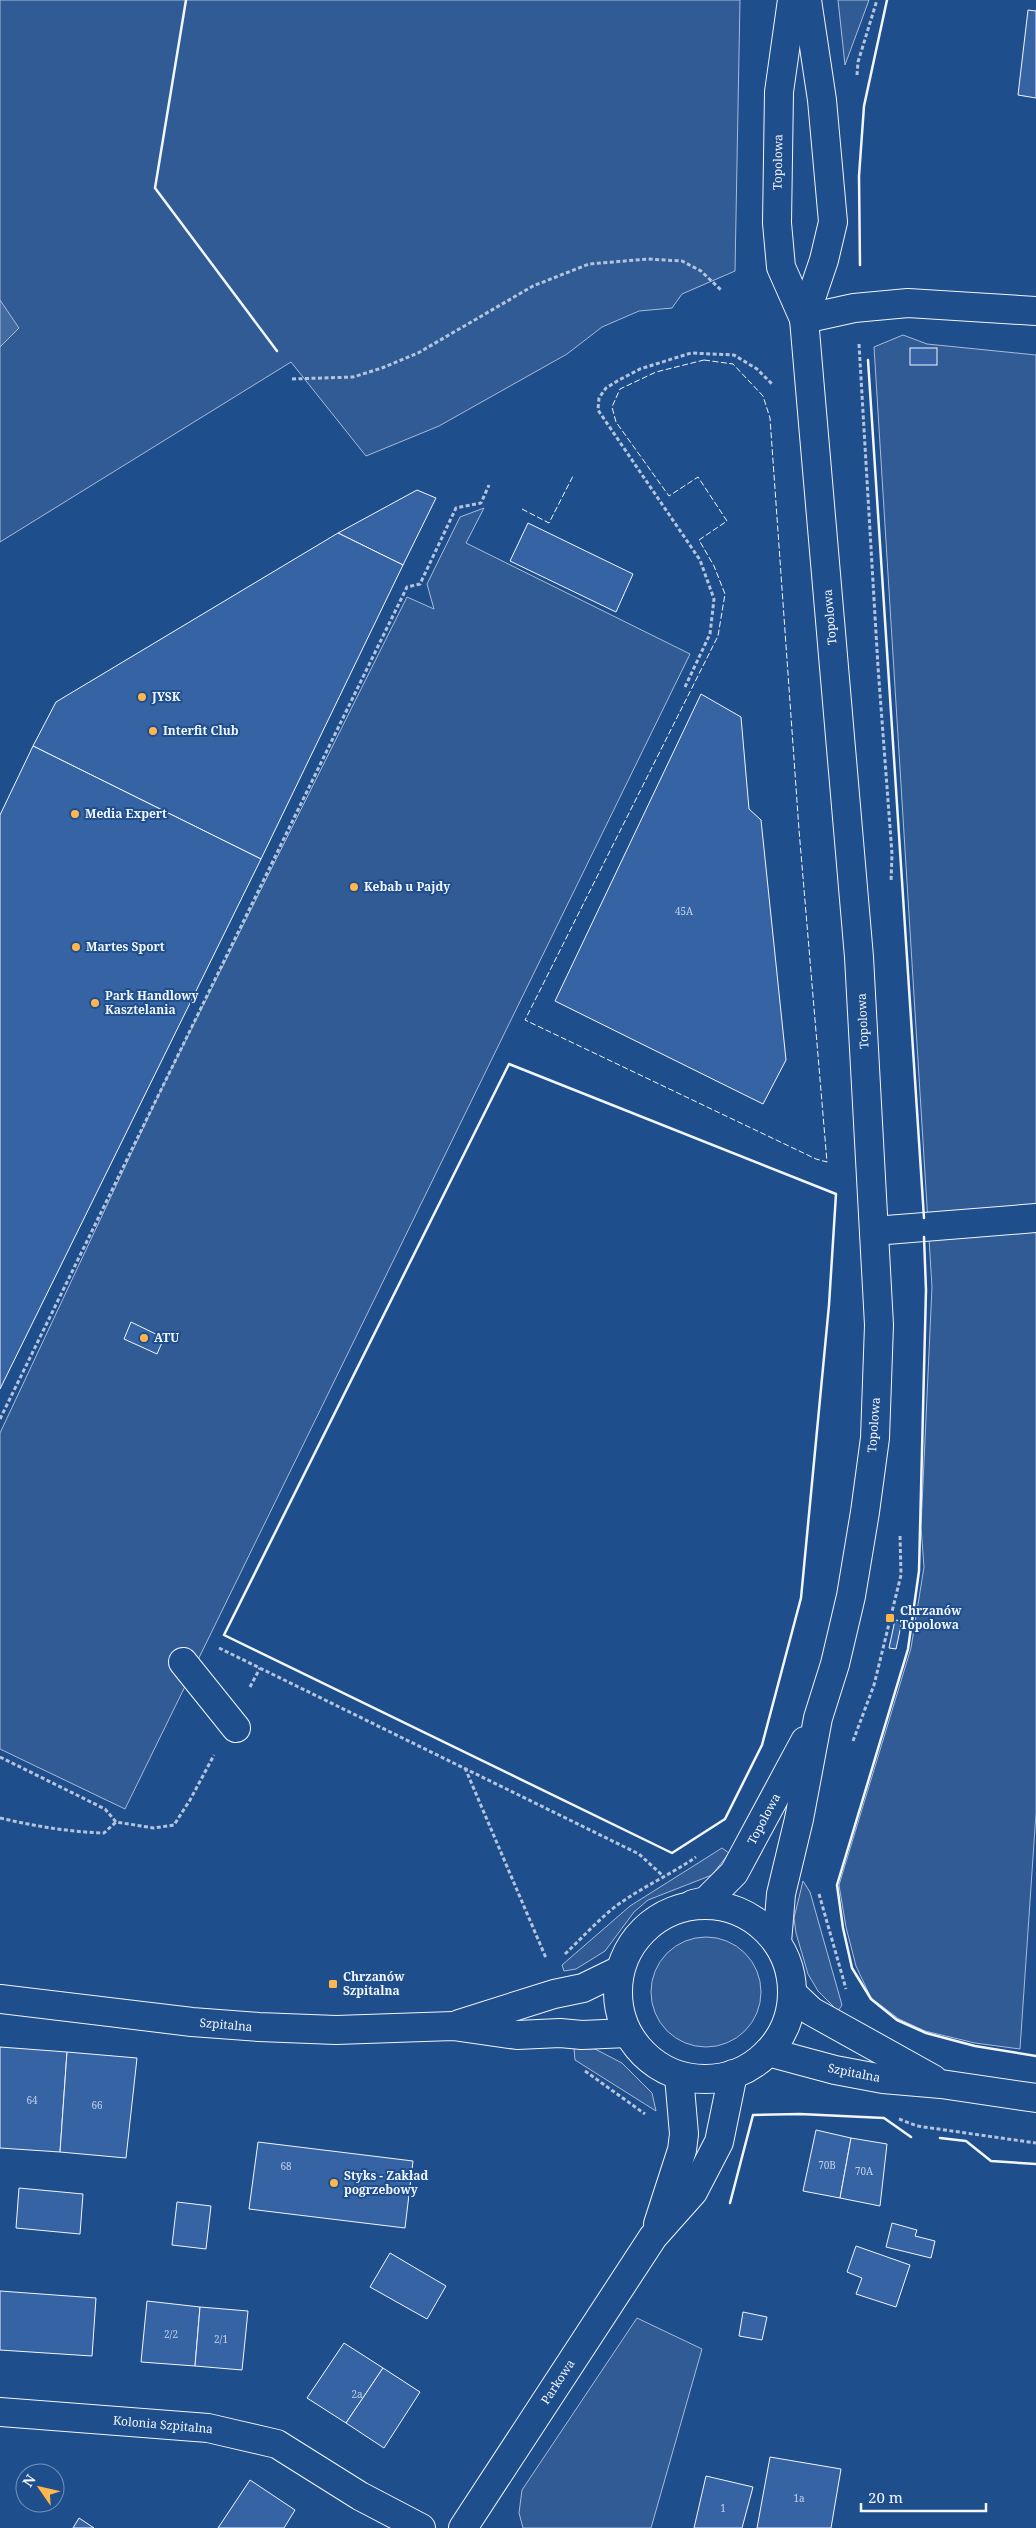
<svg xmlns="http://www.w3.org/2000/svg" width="1036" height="2528" font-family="'Noto Serif',serif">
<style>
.built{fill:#305b95;stroke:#a8bbd7}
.water{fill:#446ba0;stroke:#a8bbd7}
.building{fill:#3563a3;stroke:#f2f6ff}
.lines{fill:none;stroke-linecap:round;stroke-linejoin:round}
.minor-casing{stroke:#f2f6ff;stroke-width:30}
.major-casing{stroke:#f2f6ff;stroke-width:30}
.path{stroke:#b3c4dc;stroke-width:3;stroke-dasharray:4 2.5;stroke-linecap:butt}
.minor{stroke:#1f4e8c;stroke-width:28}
.major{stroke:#1f4e8c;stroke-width:28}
.fence{stroke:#f2f6ff;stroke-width:1;stroke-dasharray:6 2.5;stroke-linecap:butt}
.wall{stroke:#f2f6ff;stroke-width:2.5}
.poi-dot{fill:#ffb74d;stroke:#1f4e8c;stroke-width:2}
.labels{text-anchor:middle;stroke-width:4;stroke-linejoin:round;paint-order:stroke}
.number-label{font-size:10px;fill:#c3d1e8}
.street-label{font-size:12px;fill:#f2f6ff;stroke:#1f4e8c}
.poi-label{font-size:12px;font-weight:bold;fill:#f2f6ff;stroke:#1f4e8c;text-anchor:start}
</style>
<rect width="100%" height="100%" fill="#1f4e8c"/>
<g class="built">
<polygon points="0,0 740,0 735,271 682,294 672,308 639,311 602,327 567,354 439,426 366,456 291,362 0,542"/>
<polygon points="838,0 869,0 845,65"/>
<polygon points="903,335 927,344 1036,355 1036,1813 1020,2049 975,2043 925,2031 899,2019 871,1998 856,1966 846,1927 839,1885 911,1648 924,1567 921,1527 932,1287 874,347"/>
<polygon points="484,508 466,543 690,654 125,1809 0,1749 0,1433 162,1088 407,597 434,609 427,584 460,517"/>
<polygon points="722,1848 729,1853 712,1875 648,1900 634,1912 605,1951 576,1969 564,1971 562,1965 630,1906"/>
<polygon points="803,1881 810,1892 842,2005 838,2011 818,1991 808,1974 796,1933 794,1918"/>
<circle cx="706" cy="1992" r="55"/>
<polygon points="574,2048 595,2049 622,2063 652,2093 656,2111 575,2060"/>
<polygon points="637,2318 702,2349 651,2528 523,2528 519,2513 522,2490"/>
</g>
<polygon class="water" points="0,300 19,328 0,347"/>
<g class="building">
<polygon points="1028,10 1036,11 1036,98 1018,95"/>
<rect x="910" y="348" width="27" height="17"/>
<polygon points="417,490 436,498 403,565 338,533"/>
<polygon points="528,523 633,574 616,612 510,561"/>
<polygon points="338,533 403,565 261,859 33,746 56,702"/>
<polygon points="701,694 741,717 749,809 761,820 786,1060 763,1104 555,1001"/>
<polygon points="33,746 261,859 0,1389 0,815"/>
<polygon points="131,1322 164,1338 157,1354 124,1339"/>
<polygon points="895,1620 902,1621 896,1649 889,1648"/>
<polygon points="0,2047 67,2052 60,2152 0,2148"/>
<polygon points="67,2052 137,2058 126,2158 60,2152"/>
<polygon points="816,2130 851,2138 840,2198 803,2191"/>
<polygon points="851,2138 887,2144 880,2206 840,2198"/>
<polygon points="258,2142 413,2161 405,2228 249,2209"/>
<polygon points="19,2188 83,2194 80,2234 16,2228"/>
<polygon points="177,2202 211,2206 206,2249 172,2245"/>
<polygon points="892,2223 917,2230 915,2236 935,2241 931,2258 886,2247"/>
<polygon points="856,2246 910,2265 896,2307 856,2294 862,2278 847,2272"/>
<polygon points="390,2253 446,2286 427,2319 370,2287"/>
<polygon points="0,2291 96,2298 92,2356 0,2350"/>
<polygon points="147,2301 200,2307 195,2366 141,2362"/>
<polygon points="200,2307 248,2311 242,2370 195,2366"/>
<polygon points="743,2312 767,2317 762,2340 739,2336"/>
<polygon points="344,2343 383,2368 346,2423 307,2398"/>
<polygon points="383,2368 420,2392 384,2448 346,2423"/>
<polygon points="770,2457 841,2469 831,2528 757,2528"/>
<polygon points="706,2476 753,2487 742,2528 694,2528"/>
<polygon points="250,2480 295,2510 284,2528 218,2528"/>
<polygon points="79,2518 94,2528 73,2528"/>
</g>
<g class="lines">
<g class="minor-casing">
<g id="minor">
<polyline points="804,319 854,308 908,303 1036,311"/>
<polyline points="874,1231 1036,1218"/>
<polyline points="183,1662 236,1728"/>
<polyline points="0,1999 192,2022 259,2027 336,2030 453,2026 517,2035 560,2033 582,2035 627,2033"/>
<polyline points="459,2024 554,1994 583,1988 620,1970"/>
<polyline points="658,2224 682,2150 684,2134 679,2076"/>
<polyline points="0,2412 208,2428 277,2444 360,2496 421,2528"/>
<polyline points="463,2528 653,2237 693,2192 719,2142 733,2074"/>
</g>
</g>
<g class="major-casing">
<g id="major">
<polyline points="804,319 824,260 833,222 822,100 807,0"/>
<polyline points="693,1904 706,1901 734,1873 805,1741"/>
<circle cx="705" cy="1992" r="87"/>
<polyline points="777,1942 781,1894 799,1819 818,1718 835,1664 851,1596 865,1512 875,1438 879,1325 859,957 804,319 781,267 777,223 779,92 792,0"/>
<polyline points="792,1993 811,2011 933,2079"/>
<polyline points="768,2052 835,2070 883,2079 941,2084 1036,2098"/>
</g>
</g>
<g class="path">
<polyline points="857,75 858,62 877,0"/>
<polyline points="859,344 878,667 892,854 891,882"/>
<polyline points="292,379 353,377 382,368 418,353 533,286 589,264 648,259 682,261 701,271 722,291"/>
<polyline points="685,687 710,634 714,599 700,560 598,410 599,398 606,388 619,380 640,369 691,353 734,355 757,369 772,384"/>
<polyline points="0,1419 407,587 420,584 456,508 481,503 489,485"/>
<polyline points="219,1648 639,1854 662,1875"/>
<polyline points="250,1687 260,1668"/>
<polyline points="853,1741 874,1685 901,1575 900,1535"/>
<polyline points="0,1757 105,1809 116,1822 154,1828 174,1825 190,1800 214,1755"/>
<polyline points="465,1768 546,1958"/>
<path d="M0,1818C35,1826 68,1832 104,1833L116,1822"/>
<polyline points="819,1894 846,1989"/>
<path d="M565,1954C582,1938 598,1920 616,1906C642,1887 670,1875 696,1857"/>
<polyline points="585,2071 645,2114"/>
<polyline points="899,2119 917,2126 1036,2143"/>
</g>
<use href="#minor" class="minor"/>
<use href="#major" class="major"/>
<g class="fence">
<polygon points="704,360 733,364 763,396 770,418 799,830 827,1162 816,1159 525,1020 718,636 725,594 714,566 699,540 727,521 698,477 669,496 616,422 612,407 620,389 656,372"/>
<polyline points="522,509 549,523 573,476"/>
</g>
<g class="wall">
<polyline points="186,0 155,188 277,351"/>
<polyline points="860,265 859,176 864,106 887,0"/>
<polyline points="868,360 924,1218"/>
<polygon points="509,1064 836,1194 829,1305 801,1598 762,1745 725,1819 672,1853 224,1635"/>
<polyline points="924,1237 926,1290 919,1571 908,1649 837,1885 843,1928 852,1968 871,1999 897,2020 926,2033 975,2046 1036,2056"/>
<polyline points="940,2138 966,2141 991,2161 1036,2164"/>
<polyline points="730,2203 753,2115 800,2114 884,2118 911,2137"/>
</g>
</g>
<g class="poi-dot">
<circle cx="142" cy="697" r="5"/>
<circle cx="153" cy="731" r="5"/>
<circle cx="75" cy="814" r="5"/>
<circle cx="354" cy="887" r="5"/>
<circle cx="76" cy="947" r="5"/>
<circle cx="95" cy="1003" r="5"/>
<circle cx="144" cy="1338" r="5"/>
<rect x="885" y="1613" width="10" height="10" rx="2.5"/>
<rect x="328" y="1979" width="10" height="10" rx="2.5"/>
<circle cx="334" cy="2183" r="5"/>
</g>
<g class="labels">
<g class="number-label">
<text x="684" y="915">45A</text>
<text x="32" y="2104">64</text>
<text x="97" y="2109">66</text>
<text x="827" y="2169">70B</text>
<text x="286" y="2170">68</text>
<text x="864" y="2175">70A</text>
<text x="171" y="2338">2/2</text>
<text x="221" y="2343">2/1</text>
<text x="357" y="2398">2a</text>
<text x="799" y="2502">1a</text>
<text x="723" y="2512">1</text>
</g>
<g class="street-label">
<text transform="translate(778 162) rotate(-89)" y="4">Topolowa</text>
<text transform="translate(830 617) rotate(-95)" y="4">Topolowa</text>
<text transform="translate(863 1021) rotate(-93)" y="4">Topolowa</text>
<text transform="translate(874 1425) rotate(-86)" y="4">Topolowa</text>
<text transform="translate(764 1819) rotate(-62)" y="4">Topolowa</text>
<text transform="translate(226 2025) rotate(5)" y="4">Szpitalna</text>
<text transform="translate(854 2073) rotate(11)" y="4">Szpitalna</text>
<text transform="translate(558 2382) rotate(-57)" y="4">Parkowa</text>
<text transform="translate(163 2425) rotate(5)" y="4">Kolonia Szpitalna</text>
</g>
<g class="poi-label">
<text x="152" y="701">JYSK</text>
<text x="163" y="735">Interfit Club</text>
<text x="85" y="818">Media Expert</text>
<text x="364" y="891">Kebab u Pajdy</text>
<text x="86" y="951">Martes Sport</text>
<text x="105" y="1000">Park Handlowy<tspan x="105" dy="14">Kasztelania</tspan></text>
<text x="154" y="1342">ATU</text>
<text x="900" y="1615">Chrzanów<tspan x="900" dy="14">Topolowa</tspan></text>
<text x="343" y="1981">Chrzanów<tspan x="343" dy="14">Szpitalna</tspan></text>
<text x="344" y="2180">Styks - Zakład<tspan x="344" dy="14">pogrzebowy</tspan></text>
</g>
</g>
<g transform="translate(40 2488) rotate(304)"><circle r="24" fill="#1f4e8c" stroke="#7391ba"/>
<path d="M0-4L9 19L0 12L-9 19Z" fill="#ffb74d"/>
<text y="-8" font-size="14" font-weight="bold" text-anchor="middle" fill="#f2f6ff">N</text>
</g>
<path d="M861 2503v8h125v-8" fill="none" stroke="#f2f6ff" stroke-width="2.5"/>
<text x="868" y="2503" font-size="15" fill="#f2f6ff" stroke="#1f4e8c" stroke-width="4" paint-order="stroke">20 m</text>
</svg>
